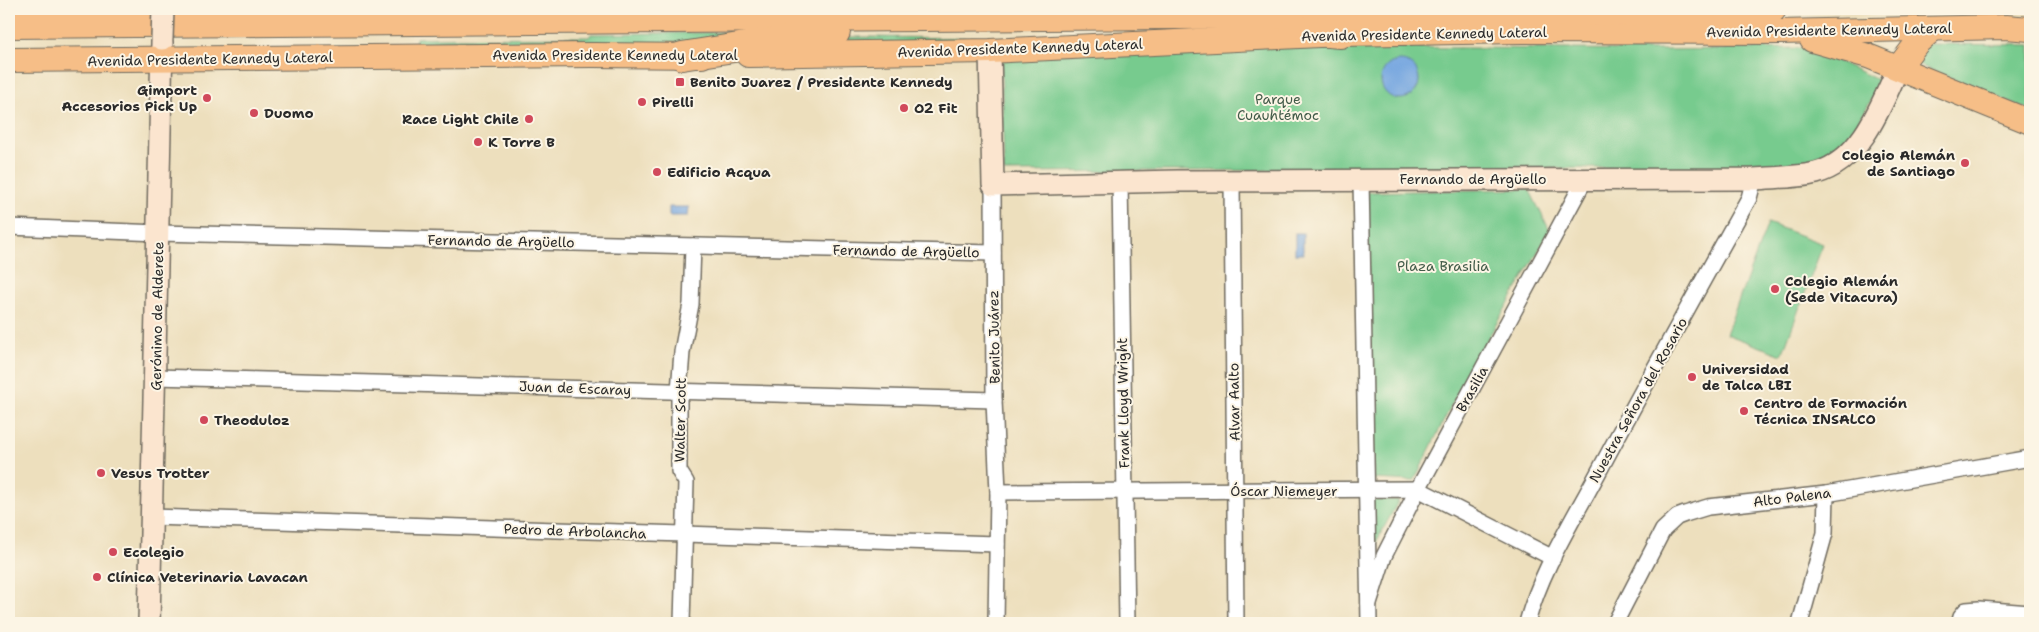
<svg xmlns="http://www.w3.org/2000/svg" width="2039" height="632" font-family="'Shantell Sans',sans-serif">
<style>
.green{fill:#77cb8e;stroke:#517b5c}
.water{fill:#75a6e0;stroke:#506886}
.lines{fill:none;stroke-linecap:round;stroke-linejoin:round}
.street-casing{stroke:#6f6a5e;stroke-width:18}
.secondary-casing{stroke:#6f6a5e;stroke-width:24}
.primary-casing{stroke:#6f6a5e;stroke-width:26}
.highway-casing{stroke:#6f6a5e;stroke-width:30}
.street{stroke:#fff;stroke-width:15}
.secondary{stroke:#fbe5cf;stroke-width:21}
.primary{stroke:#f6be87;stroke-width:24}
.highway{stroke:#f6be87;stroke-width:28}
.secondary-bridge-casing{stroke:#6f6a5e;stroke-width:24;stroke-linecap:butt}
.secondary-bridge{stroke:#fbe5cf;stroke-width:21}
.poi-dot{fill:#d1495b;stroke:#fcf5e5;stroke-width:2}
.labels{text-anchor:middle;stroke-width:4;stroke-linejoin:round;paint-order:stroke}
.street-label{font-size:14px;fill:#2b2b2b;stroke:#fcf5e5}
.poi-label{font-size:14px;font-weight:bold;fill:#2b2b2b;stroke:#fcf5e5;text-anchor:start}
.park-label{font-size:14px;fill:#425b49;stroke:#fcf5e5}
</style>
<rect width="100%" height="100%" fill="#fcf5e5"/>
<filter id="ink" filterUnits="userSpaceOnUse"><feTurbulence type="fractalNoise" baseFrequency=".02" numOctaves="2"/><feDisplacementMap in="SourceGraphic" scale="10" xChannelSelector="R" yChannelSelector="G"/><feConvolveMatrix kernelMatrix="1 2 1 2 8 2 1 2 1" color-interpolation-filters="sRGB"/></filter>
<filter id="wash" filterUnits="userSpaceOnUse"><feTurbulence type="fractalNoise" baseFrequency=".0096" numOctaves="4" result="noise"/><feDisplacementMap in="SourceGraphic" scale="20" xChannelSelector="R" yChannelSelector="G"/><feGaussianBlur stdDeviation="1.12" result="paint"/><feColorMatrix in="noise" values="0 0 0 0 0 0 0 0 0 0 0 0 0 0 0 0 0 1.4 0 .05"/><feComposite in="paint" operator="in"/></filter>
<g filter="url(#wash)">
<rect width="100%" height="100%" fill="#eddfbd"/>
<g class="green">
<polygon points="9,9 500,9 9,13"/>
<polygon points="760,32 696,45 415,46 416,38 589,37 591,34"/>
<polygon points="851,37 996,38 996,44 793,42"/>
<polygon points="1927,44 2030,45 2030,110 1916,64"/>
<polygon points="1276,46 1660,50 1810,48 1882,82 1846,143 1822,161 1745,167 1004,172 1001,56"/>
<polygon points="1529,189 1550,231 1464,380 1414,481 1373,479 1367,192"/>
<polygon points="1768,223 1823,244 1782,355 1726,334"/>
<polygon points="1370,499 1399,500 1373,548"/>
<polygon points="1976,614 2021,623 1966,623"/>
</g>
<g class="water">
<circle cx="1400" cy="80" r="19"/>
<polygon points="669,207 689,207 688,216 669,216"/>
<rect x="1295" y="233" width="8" height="21"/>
</g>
</g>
<g filter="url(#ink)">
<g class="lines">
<g class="street-casing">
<g id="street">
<polyline points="1361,180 1369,623"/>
<polyline points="1120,182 1127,623"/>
<polyline points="1232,182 1236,623"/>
<polyline points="993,185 994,400 998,492 996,623"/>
<polyline points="9,227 159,233 993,253"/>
<polyline points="156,377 994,400"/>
<polyline points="998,492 1418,489 1553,558"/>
<polyline points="152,517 997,544"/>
<polyline points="1369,603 1384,556 1418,489 1585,179"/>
<polyline points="682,623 686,482 679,471 679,391 682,352 691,304 693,246"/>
<path d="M1527,623C1541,570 1572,522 1598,473C1647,381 1698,289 1749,198L1754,179"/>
<polyline points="1615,623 1663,530 1677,517 1685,514 1708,507 1826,494 2030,458"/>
<polyline points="1800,623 1825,533 1826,494"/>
<polyline points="1959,623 1961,616 1966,610 1979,609 2030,613"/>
</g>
</g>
<g class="secondary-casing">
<g id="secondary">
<path d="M990,51L993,185L1177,181L1754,179C1774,177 1796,178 1816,173C1861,161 1881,106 1898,68"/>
<polyline points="149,623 162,42"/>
</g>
</g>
<g class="primary-casing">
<g id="primary">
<polyline points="1812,40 1868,56 2030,122"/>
<polyline points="748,55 990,51 1340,34 1522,31 1779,32 2006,27 2030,29"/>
<polyline points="9,60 593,55 702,56"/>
<polyline points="1898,68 1917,43 1933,29"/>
</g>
</g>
<g class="highway-casing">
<g id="highway">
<polyline points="9,24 1582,12 1772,9"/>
<polyline points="1294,30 1340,34"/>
<polyline points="682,56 836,32"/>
</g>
</g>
<use href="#street" class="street"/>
<use href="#secondary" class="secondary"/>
<use href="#primary" class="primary"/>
<use href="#highway" class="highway"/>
<g class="secondary-bridge-casing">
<polyline id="secondary-bridge" points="162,39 163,9"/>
</g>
<use href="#secondary-bridge" class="secondary-bridge"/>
</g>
</g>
<g class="poi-dot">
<rect x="675" y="77" width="10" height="10" rx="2.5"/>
<circle cx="207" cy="98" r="5"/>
<circle cx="642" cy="102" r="5"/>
<circle cx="904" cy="108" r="5"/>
<circle cx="254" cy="113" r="5"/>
<circle cx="529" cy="119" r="5"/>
<circle cx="478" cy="142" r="5"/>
<circle cx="1965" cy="163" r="5"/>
<circle cx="657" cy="172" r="5"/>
<circle cx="1775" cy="289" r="5"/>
<circle cx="1692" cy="377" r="5"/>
<circle cx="1744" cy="411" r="5"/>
<circle cx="204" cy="420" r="5"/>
<circle cx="101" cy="473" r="5"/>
<circle cx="113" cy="552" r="5"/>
<circle cx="97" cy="577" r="5"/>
</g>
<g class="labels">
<g class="street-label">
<text transform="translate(1829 30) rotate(-1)" y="5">Avenida Presidente Kennedy Lateral</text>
<text transform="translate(1424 34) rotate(-1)" y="5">Avenida Presidente Kennedy Lateral</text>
<text transform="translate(1020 48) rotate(-2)" y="5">Avenida Presidente Kennedy Lateral</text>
<text x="615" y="60">Avenida Presidente Kennedy Lateral</text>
<text transform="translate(210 59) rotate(-1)" y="5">Avenida Presidente Kennedy Lateral</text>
<text x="1473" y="184">Fernando de Argüello</text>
<text transform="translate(501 241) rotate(1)" y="5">Fernando de Argüello</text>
<text transform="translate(906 251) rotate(1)" y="5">Fernando de Argüello</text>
<text transform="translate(157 316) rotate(-89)" y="5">Gerónimo de Alderete</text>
<text transform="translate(994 337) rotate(-91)" y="5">Benito Juárez</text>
<text transform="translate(575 388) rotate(2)" y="5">Juan de Escaray</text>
<text transform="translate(1472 389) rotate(-61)" y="5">Brasilia</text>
<text transform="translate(1638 400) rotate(-61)" y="5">Nuestra Señora del Rosario</text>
<text transform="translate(1234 402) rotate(-91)" y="5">Alvar Aalto</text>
<text transform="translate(1123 403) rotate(-91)" y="5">Frank Lloyd Wright</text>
<text transform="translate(680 420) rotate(-89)" y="5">Walter Scott</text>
<text x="1284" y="496">Óscar Niemeyer</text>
<text transform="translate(1792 497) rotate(-7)" y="5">Alto Palena</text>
<text transform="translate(575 531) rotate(2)" y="5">Pedro de Arbolancha</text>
</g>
<g class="poi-label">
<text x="690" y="87">Benito Juarez / Presidente Kennedy</text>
<text x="197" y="95" text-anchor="end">Gimport<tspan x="197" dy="16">Accesorios Pick Up</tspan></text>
<text x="652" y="107">Pirelli</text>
<text x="914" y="113">O2 Fit</text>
<text x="264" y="118">Duomo</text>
<text x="519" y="124" text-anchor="end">Race Light Chile</text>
<text x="488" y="147">K Torre B</text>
<text x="1955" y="160" text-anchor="end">Colegio Alemán<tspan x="1955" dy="16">de Santiago</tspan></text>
<text x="667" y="177">Edificio Acqua</text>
<text x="1785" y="286">Colegio Alemán<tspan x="1785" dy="16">(Sede Vitacura)</tspan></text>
<text x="1702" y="374">Universidad<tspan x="1702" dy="16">de Talca LBI</tspan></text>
<text x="1754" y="408">Centro de Formación<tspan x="1754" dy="16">Técnica INSALCO</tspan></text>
<text x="214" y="425">Theoduloz</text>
<text x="111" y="478">Vesus Trotter</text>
<text x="123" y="557">Ecolegio</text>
<text x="107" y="582">Clínica Veterinaria Lavacan</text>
</g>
<g class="park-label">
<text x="1278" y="104">Parque<tspan x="1278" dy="16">Cuauhtémoc</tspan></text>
<text x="1443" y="271">Plaza Brasilia</text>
</g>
</g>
<rect width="2039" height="632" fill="none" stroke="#fcf5e5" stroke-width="30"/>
</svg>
